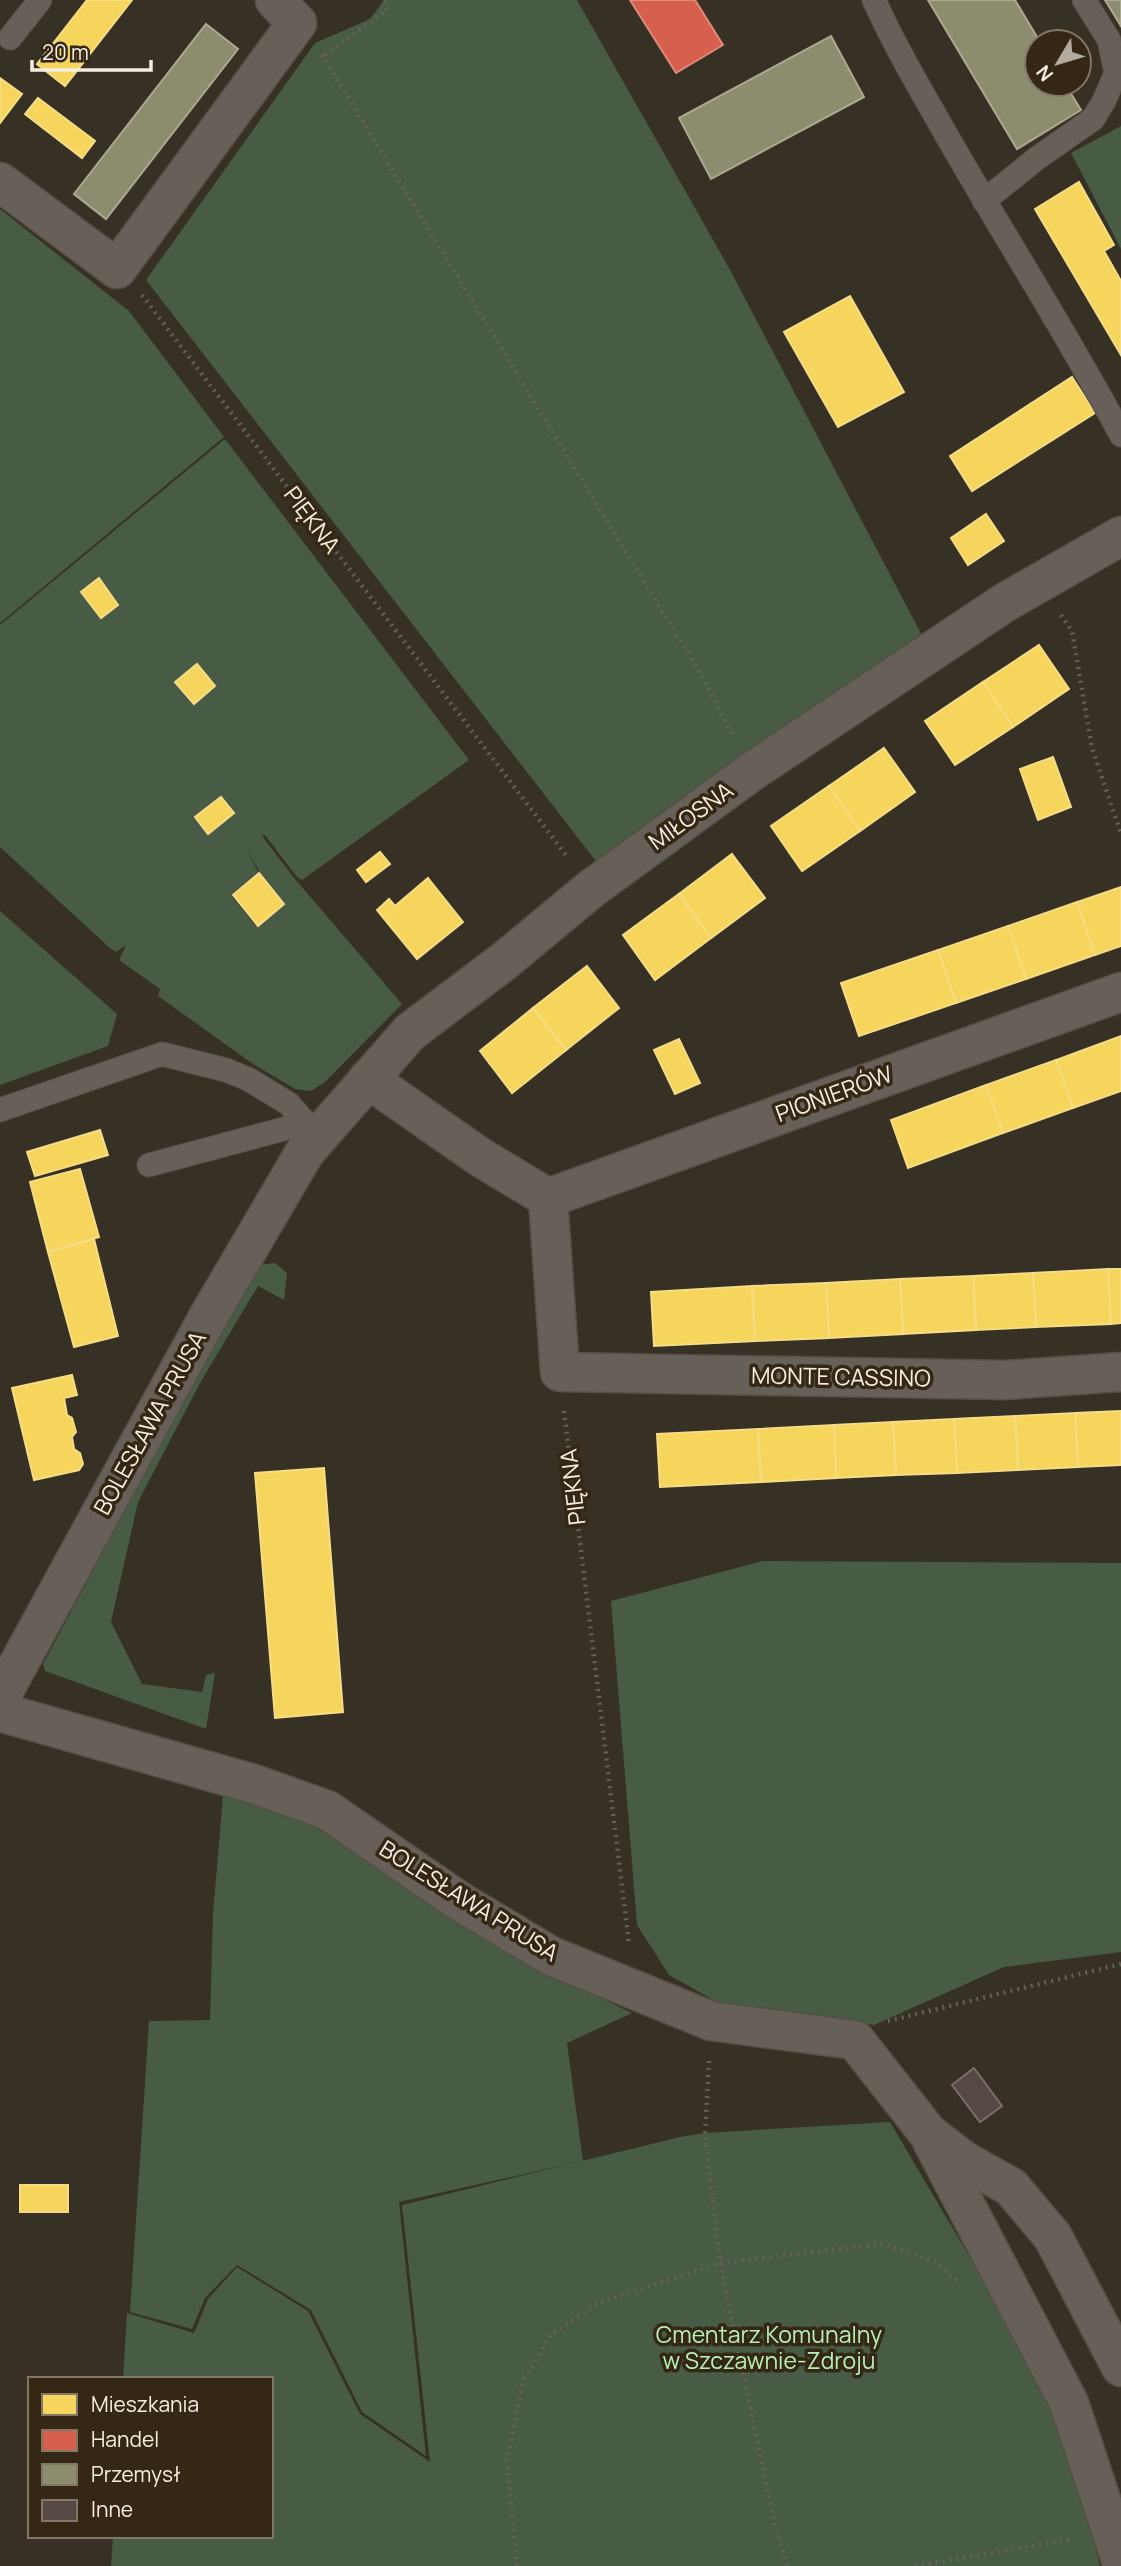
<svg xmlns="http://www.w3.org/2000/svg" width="1121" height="2566" font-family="Manrope,sans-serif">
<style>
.green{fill:#475b45;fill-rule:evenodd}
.homes{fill:#f6d55c;stroke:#f6dc84;stroke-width:2}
.shops{fill:#d6604d;stroke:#e08a79;stroke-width:2}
.industry{fill:#8c8c6e;stroke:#aca990;stroke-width:2}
.building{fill:#554944;stroke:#786f6a;stroke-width:2}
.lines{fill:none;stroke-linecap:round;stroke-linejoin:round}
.lane-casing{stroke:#554f45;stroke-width:25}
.street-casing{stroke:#554f45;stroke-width:41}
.path{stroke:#666059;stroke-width:4.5;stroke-dasharray:2 5;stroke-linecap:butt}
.lane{stroke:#666058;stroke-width:23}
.street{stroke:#666058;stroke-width:38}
.labels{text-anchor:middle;stroke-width:7;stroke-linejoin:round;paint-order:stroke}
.street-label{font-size:23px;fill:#f6ede1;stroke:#342713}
.park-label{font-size:23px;fill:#b6efb7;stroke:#342713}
</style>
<rect width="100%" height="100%" fill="#363025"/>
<g class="green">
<polygon points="384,0 577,0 729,268 927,645 602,869 146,280 315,43 370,19"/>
<polygon points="1121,126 1121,249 1071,153"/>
<polygon points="0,209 129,311 224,437 0,623"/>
<path d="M225,439L469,760L302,880L297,877L265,835L262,836L295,879L402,1004L325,1082L311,1091L295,1089L253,1064L158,996L160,989L119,960L126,945L116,952L111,949L0,847V625ZM247,849L259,871L285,904L257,927L231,895L258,872Z"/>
<polygon points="0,911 117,1014 108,1046 0,1085"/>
<polygon points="275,1263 287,1273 284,1300 258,1286 200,1383 138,1502 111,1622 142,1684 202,1692 206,1675 215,1673 206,1729 45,1671 43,1664 193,1383 259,1265"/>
<polygon points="763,1561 1121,1563 1121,1952 1004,1967 874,2025 724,2006 669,1975 637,1925 611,1601"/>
<polygon points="223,1796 256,1802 301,1817 554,1976 632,2013 567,2043 583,2161 399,2202 426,2456 362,2412 311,2310 237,2265 205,2298 192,2329 130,2312 149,2021 210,2020 213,1914"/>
<polygon points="890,2122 991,2293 1055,2418 1087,2509 1100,2566 111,2566 113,2536 271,2536 271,2379 123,2379 127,2313 194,2333 208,2299 237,2267 308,2311 360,2414 430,2462 402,2205 680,2137 705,2133"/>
</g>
<g class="homes">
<polygon points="87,0 132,0 65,86 37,64"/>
<polygon points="0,78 22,94 0,123"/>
<polygon points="38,98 95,141 82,158 25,114"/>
<polygon points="1079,182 1114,245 1104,251 1121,281 1121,355 1035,209"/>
<polygon points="850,296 904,392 838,427 784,332"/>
<polygon points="1072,377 1095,413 972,491 950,456"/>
<polygon points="986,514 1004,541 968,565 951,538"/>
<polygon points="99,578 118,605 101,618 81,592"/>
<polygon points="1039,645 1069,689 1013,727 983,682"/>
<polygon points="197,664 215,686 194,704 175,682"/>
<polygon points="983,682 1013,727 955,765 925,721"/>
<polygon points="884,748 915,792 860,831 829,786"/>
<polygon points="1053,757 1071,807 1038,820 1020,769"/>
<polygon points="829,786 860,831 802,871 771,826"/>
<polygon points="221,797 234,813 208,834 195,817"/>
<polygon points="380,852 390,864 366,882 357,870"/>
<polygon points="732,854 765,898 711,938 679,894"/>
<polygon points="259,873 284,904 258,926 233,895"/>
<polygon points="428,878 463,922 417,959 377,910 389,899 395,906"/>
<polygon points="1121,887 1121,946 1095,955 1077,902"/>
<polygon points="679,894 711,938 655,980 623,935"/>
<polygon points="1077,902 1095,955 1026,979 1008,926"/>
<polygon points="1008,926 1026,979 956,1003 938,950"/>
<polygon points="938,950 956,1003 859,1036 841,983"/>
<polygon points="587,966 619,1008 566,1050 533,1008"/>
<polygon points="533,1008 566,1050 512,1093 480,1051"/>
<polygon points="1121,1036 1121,1091 1073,1108 1056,1060"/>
<polygon points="679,1039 700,1083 675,1094 654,1050"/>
<polygon points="1056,1060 1073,1108 1003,1133 986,1085"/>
<polygon points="986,1085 1003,1133 908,1168 891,1120"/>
<polygon points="100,1130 108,1155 35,1176 27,1152"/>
<polygon points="80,1169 99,1237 48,1252 30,1182"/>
<polygon points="94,1239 118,1336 74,1347 48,1252"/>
<polygon points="1108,1269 1111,1324 1036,1327 1033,1273"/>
<polygon points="1108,1269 1121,1269 1121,1323 1111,1324"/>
<polygon points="1033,1273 1036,1327 976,1330 973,1276"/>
<polygon points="973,1276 976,1330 903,1334 900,1279"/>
<polygon points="900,1279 903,1334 829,1338 826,1283"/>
<polygon points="826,1283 829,1338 755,1341 752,1286"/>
<polygon points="752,1286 755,1341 654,1346 651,1292"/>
<polygon points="72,1375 77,1395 64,1398 67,1415 72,1418 76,1432 72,1437 74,1449 80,1453 83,1464 79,1470 34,1480 12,1388"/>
<polygon points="1121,1411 1121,1465 1078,1467 1075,1413"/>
<polygon points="1075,1413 1078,1467 1018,1470 1015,1416"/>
<polygon points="1015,1416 1018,1470 957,1473 954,1419"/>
<polygon points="954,1419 957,1473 896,1475 893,1422"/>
<polygon points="893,1422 896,1475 836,1478 834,1425"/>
<polygon points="834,1425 836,1478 761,1482 758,1429"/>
<polygon points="758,1429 761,1482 660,1487 657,1434"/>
<polygon points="324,1468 343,1712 275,1718 255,1473"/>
<rect x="20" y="2185" width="48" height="27"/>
</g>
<polygon class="shops" points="630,0 695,0 723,45 676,73"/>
<g class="industry">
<polygon points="928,0 1015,0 1040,42 1037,42 1037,84 1065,84 1081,110 1017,149"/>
<polygon points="1105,0 1121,0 1121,26"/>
<polygon points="206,24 238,49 106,219 74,194"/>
<polygon points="831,36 864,97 711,179 679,118"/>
</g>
<polygon class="building" points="974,2068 1002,2106 980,2122 952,2085"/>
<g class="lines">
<g class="lane-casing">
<g id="lane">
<path d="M874,0C893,42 916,82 939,122C998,227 1065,329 1121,435"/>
<polyline points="10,38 40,0"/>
<polyline points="984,201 1036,159 1093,119 1104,101 1116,73 1109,40 1084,0"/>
<polyline points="0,1110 162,1054 226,1070 248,1079 289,1104 306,1123 305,1152"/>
<polyline points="149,1165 306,1123"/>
</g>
</g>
<g class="street-casing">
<g id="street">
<polyline points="0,182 117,269 297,23 275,0"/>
<polyline points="368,1079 480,1157 548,1198 560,1372 1006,1380 1121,1372"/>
<polyline points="548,1198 1121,992"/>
<polyline points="0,1698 211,1312 305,1152 410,1032 503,962 591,889 751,772 1004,603 1121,536"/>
<polyline points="0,1712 254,1784 327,1810 459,1901 551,1956 711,2021 855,2040 928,2133 963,2160 1011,2187 1053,2237 1121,2367"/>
<polyline points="932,2141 1069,2403 1121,2560"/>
</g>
</g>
<g class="path">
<polyline points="322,55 703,678 733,737"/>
<polyline points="325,55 387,10 385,0"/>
<polyline points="142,295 568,858"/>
<polyline points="1061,615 1072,631 1092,748 1121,834"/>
<polyline points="564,1411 629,1944"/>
<polyline points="888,2021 1121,1964"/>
<polyline points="709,2061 705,2133 720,2263 774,2521 787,2566"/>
<polyline points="517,2566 507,2461 523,2382 551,2334 599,2303 720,2263 882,2244 937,2262 960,2284"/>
<polyline points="915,2566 1073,2539"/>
</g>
<use href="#lane" class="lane"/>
<use href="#street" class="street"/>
</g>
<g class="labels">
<g class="street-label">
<text transform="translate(312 520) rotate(53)" y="8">PIĘKNA</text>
<text transform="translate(691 816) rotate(-36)" y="8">MIŁOSNA</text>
<text transform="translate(834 1094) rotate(-20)" y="8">PIONIERÓW</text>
<text transform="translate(841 1377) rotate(1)" y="8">MONTE CASSINO</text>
<text transform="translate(150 1423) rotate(-61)" y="8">BOLESŁAWA PRUSA</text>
<text transform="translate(573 1487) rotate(-97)" y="8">PIĘKNA</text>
<text transform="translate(469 1901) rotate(32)" y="8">BOLESŁAWA PRUSA</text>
</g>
<g class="park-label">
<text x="769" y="2343">Cmentarz Komunalny<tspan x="769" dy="26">w Szczawnie-Zdroju</tspan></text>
</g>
</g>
<rect x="28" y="2377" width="245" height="161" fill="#342713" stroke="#827665" stroke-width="2"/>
<rect x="42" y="2394" width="35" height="21" fill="#f6d55c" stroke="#827665" stroke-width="2"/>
<text x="91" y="2412" font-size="21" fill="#f6ede1">Mieszkania</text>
<rect x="42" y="2430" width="35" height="21" fill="#d6604d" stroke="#827665" stroke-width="2"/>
<text x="91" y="2447" font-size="21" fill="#f6ede1">Handel</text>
<rect x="42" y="2464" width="35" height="21" fill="#8c8c6e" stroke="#827665" stroke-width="2"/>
<text x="91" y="2482" font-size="21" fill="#f6ede1">Przemysł</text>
<rect x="42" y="2500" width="35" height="21" fill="#554944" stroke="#827665" stroke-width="2"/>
<text x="91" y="2517" font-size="21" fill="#f6ede1">Inne</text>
<g transform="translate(1058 63) rotate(232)"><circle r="33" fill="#342713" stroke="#827665" stroke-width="2"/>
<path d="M0-5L12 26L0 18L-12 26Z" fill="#b3ab9f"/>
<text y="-10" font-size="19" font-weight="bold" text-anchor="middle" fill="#f6ede1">N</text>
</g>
<path d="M32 60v10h119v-10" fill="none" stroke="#f6ede1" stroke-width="3.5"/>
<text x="42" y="60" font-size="21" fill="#f6ede1" stroke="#342713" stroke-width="5" paint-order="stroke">20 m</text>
</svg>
